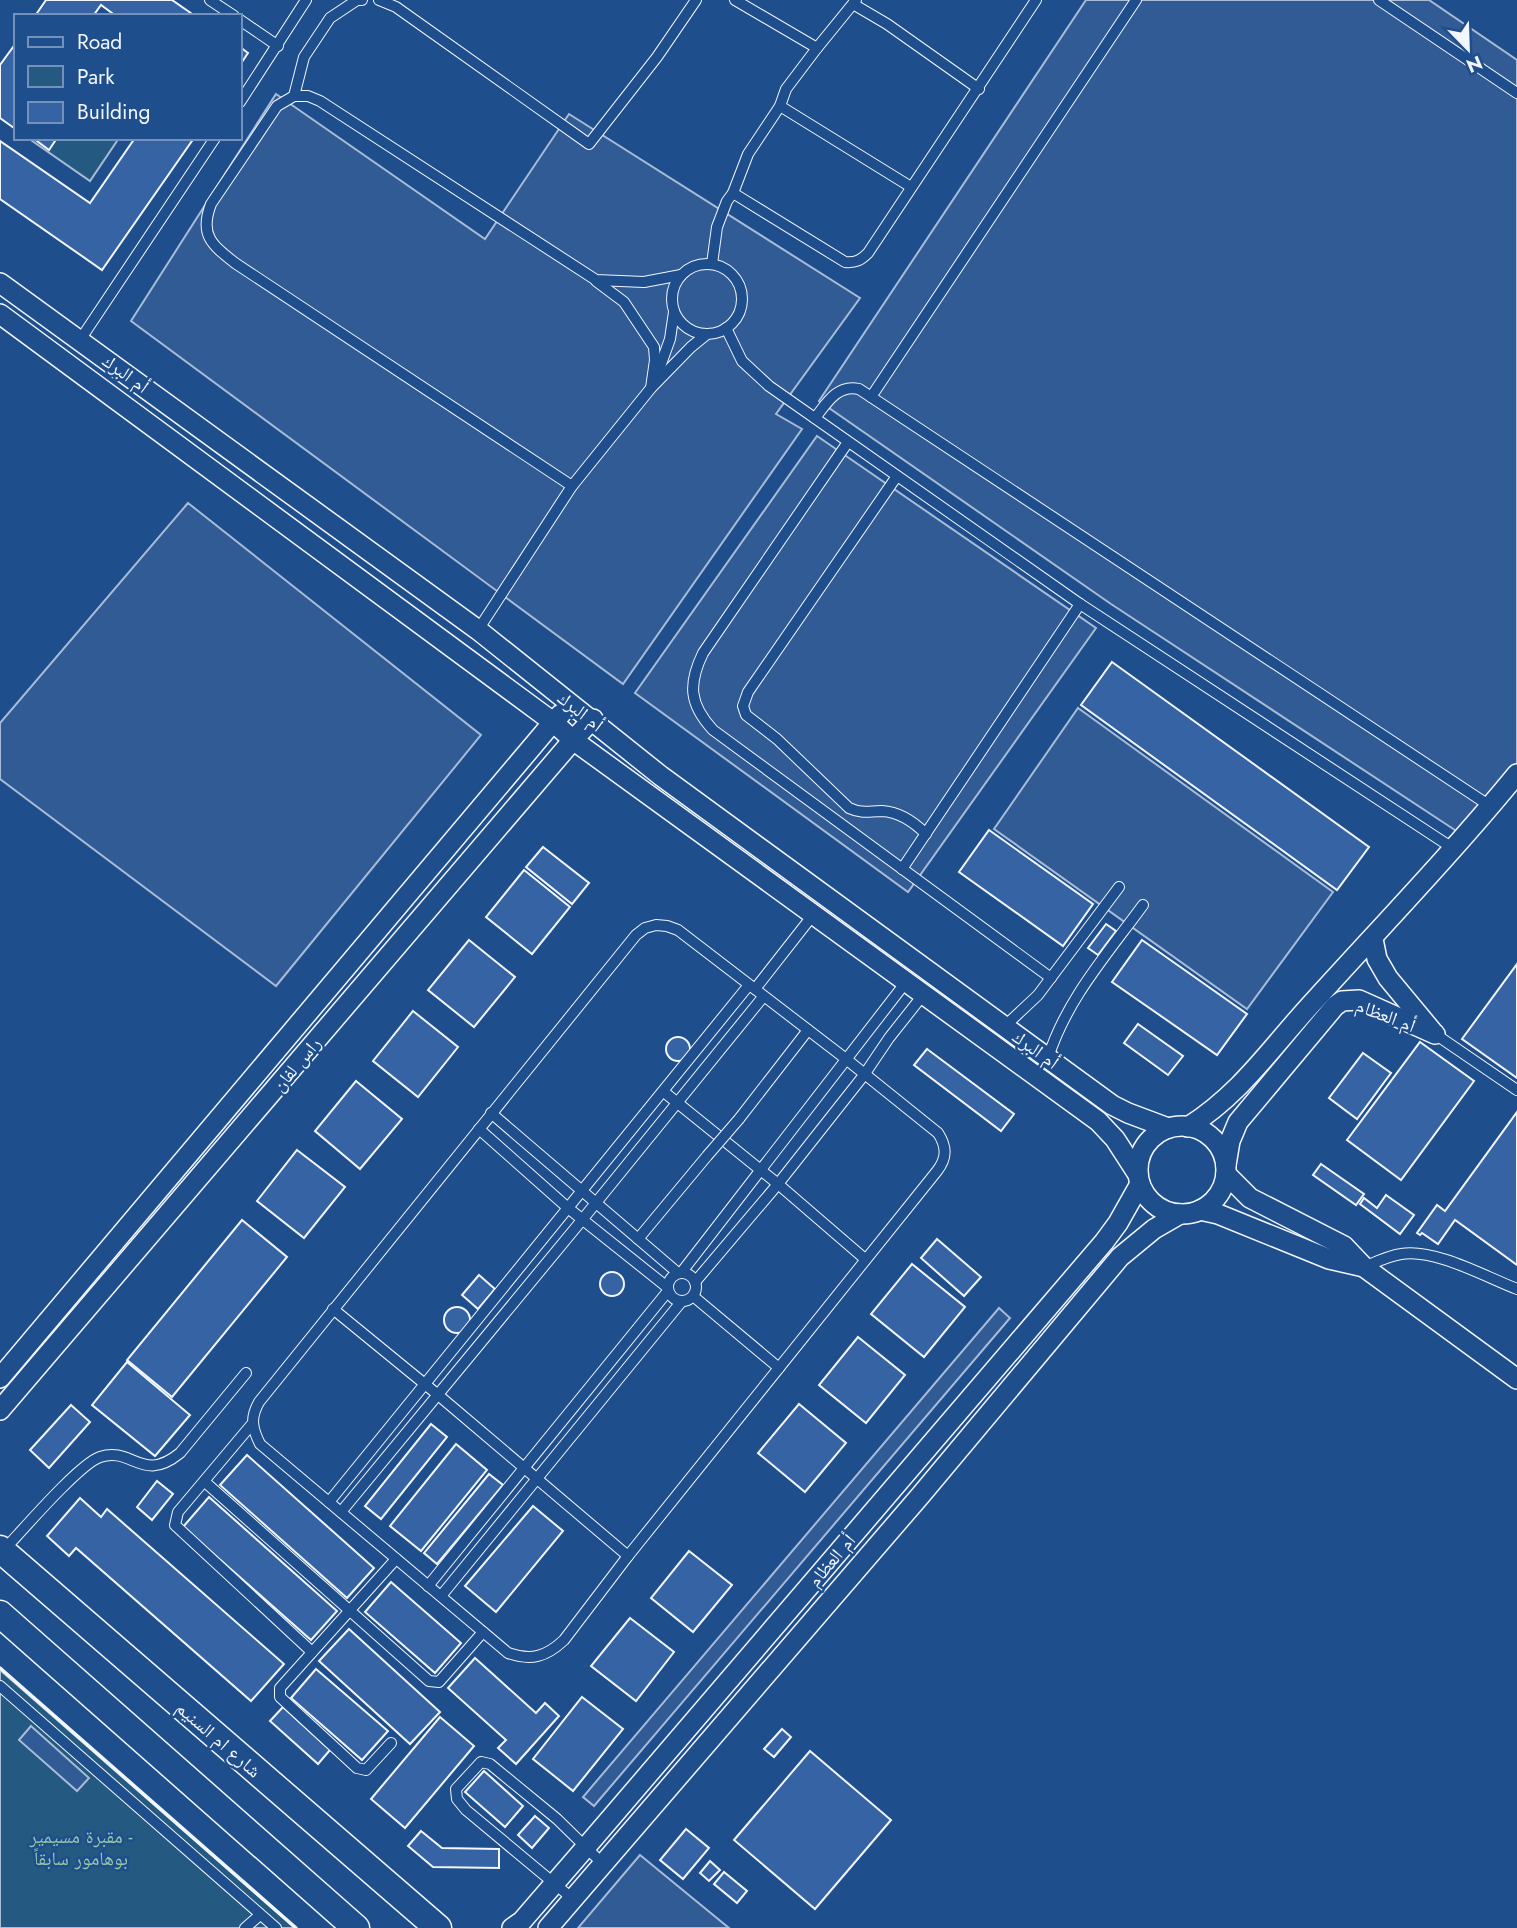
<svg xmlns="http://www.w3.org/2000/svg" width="1517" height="1928" font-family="Jost,'Noto Naskh Arabic',sans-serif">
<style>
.green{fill:#245a82;stroke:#a8bbd7;stroke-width:2}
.parking{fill:#305b95;stroke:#a8bbd7;stroke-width:2}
.building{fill:#3563a3;stroke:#f2f6ff;stroke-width:2}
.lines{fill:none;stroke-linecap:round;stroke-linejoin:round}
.lane-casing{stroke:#f2f6ff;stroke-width:12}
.street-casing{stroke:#f2f6ff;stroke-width:22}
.secondary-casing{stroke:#f2f6ff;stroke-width:29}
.lane{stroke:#1f4e8c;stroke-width:10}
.street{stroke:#1f4e8c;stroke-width:19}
.secondary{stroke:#1f4e8c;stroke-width:26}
.lane-bridge-casing{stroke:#f2f6ff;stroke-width:12;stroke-linecap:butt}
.lane-bridge{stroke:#1f4e8c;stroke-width:10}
.wall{stroke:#f2f6ff;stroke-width:3.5}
.labels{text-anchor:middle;stroke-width:5;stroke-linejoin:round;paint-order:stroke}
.street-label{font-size:19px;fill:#f2f6ff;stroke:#1f4e8c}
.park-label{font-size:19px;fill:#97c8a6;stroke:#1f4e8c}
</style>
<rect width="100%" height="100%" fill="#1f4e8c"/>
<g class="green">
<polygon points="28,138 119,138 90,181"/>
<polygon points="0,1670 295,1928 0,1928"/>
</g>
<g class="parking">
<polygon points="1086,0 1429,0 1517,60 1517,766 1461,834 1111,604 819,401"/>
<polygon points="276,94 485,239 569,114 860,298 776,414 802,429 623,684 131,321"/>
<polygon points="817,436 1096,628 908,892 635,693"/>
<polygon points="188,503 481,735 276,986 0,779 0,723"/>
<polygon points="1078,708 1333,892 1247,1009 994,829"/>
<polygon points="999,1308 1010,1318 594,1806 583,1797"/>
<polygon points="31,1726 89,1778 77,1791 19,1740"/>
<polygon points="640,1855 729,1928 578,1928"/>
</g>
<g class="building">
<polygon points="46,0 172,0 195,16 116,16 101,5 93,16 35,16"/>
<polygon points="16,43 16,126 14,128 0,118 0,65"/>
<polygon points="240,47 248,53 240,65"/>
<polygon points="39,138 57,138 49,150 37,141"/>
<polygon points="135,138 194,138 102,270 0,199 0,141 90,203"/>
<polygon points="1112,662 1369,847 1337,890 1081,705"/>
<polygon points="989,830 1093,904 1063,946 959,872"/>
<polygon points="543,847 589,883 572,904 526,867"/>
<polygon points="524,870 570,907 532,954 486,917"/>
<polygon points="1106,924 1116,931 1098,955 1088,948"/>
<polygon points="469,940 515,977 474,1027 428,990"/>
<polygon points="1142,940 1247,1014 1217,1055 1112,982"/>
<polygon points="1517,964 1517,1078 1462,1039"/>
<polygon points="413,1011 458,1047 418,1097 373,1061"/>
<polygon points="1138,1024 1183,1056 1168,1075 1124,1043"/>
<circle cx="678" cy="1049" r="12"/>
<polygon points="1420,1042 1474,1081 1401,1180 1347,1140"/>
<polygon points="927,1049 1014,1114 1001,1131 914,1065"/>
<polygon points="1363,1053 1391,1073 1357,1119 1329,1098"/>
<polygon points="356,1081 402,1119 360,1169 315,1131"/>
<polygon points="1517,1112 1517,1265 1455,1220 1438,1244 1422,1233 1420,1235 1417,1233 1437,1205 1445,1211"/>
<polygon points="297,1150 345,1187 304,1238 257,1201"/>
<polygon points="1321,1164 1364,1194 1356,1205 1313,1175"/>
<polygon points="1386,1195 1414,1215 1400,1234 1360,1204 1364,1198 1377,1208"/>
<polygon points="242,1220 287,1257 172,1397 127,1360"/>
<polygon points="937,1239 981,1277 964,1296 921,1258"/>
<polygon points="912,1264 965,1307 924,1357 871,1314"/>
<circle cx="612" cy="1284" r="12"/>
<polygon points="479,1275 495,1289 478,1309 462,1295"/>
<circle cx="457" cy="1320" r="13"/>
<polygon points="858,1337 905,1375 866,1423 819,1385"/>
<polygon points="127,1362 190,1415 155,1456 92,1405"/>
<polygon points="799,1404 846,1443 805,1492 758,1453"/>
<polygon points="71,1405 90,1422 49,1468 30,1450"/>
<polygon points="431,1424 447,1437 381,1519 365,1506"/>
<polygon points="456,1444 487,1470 421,1551 390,1526"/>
<polygon points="247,1455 374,1568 347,1598 220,1485"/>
<polygon points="489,1474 503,1485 437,1564 424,1553"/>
<polygon points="157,1481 173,1494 152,1520 137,1507"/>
<polygon points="209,1497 337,1611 311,1640 183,1527"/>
<polygon points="80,1498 101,1517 107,1509 284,1664 251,1701 76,1548 69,1556 47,1536"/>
<polygon points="533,1506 563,1531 496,1612 465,1586"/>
<polygon points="689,1551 732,1585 693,1632 651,1598"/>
<polygon points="391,1582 461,1643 435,1673 365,1612"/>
<polygon points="630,1618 674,1652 636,1701 591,1666"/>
<polygon points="349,1629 440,1712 410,1744 319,1661"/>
<polygon points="475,1658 536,1713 545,1703 559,1716 516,1764 498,1748 506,1740 448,1688"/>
<polygon points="316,1669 388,1731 362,1760 291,1698"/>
<polygon points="582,1697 623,1729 573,1791 533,1759"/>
<polygon points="283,1707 330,1750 318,1764 270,1721"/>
<polygon points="440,1717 474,1746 405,1828 371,1799"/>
<polygon points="782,1729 791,1737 774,1757 764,1749"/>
<polygon points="810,1751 891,1820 815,1909 734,1840"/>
<polygon points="484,1771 523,1806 505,1827 465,1792"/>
<polygon points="535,1816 549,1828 532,1848 518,1835"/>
<polygon points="686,1829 709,1848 683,1879 660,1860"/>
<polygon points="421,1831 442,1848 499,1849 499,1868 433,1867 408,1846"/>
<polygon points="710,1861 720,1870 709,1881 700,1873"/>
<polygon points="724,1872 747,1891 737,1903 714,1884"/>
</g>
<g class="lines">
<g class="lane-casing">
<g id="lane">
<polyline points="210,0 234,16"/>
<polyline points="379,0 396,7 589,144 657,57 696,0"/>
<polyline points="735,0 817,48 856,0"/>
<polyline points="1379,0 1517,93"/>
<polyline points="853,4 887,24 979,89"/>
<polyline points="240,20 278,46"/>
<polyline points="817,48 786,89 780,106 911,187"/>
<polyline points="294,96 304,57 330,18 357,0 362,0"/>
<polyline points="240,102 306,0"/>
<path d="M733,193L845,262C856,263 861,260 868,253L1036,0"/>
<circle cx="707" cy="299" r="35"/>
<polyline points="712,264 717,227 727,201 733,193 748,154 780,106"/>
<polyline points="596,281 624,302 654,347 655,360 651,388"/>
<polyline points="726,328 742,361 769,386 1080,604 1454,849"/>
<polyline points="80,340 215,138"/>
<polyline points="657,375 670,339 674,312"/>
<polyline points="871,397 1136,0"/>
<path d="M815,418C826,404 837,384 859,389L1490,806"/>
<path d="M848,442L703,653C688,684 689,704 713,730L1051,978"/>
<path d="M897,476L748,692L743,706L746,715L777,739L849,808C862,814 869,811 882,811C900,812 914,822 926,834"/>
<path d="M572,486L235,263C212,245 199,235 211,204L277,106L294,96H308L320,101L596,280L644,282L681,275"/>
<polyline points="478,630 572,486 651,388 691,347 707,334"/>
<polyline points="902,869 1080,604"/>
<path d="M656,925L667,926L678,930L846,1059L938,1133C947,1147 947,1158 937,1171L628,1556L564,1640C546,1657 531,1661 508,1653L260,1444C252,1428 250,1418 259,1402L636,935L645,928Z"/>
<polyline points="755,989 813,915"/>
<polyline points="1005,1026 1038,995 1119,887"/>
<polyline points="1435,1034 1517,1090"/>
<path d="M1048,1058C1066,1000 1108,953 1143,905"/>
<polyline points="664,1092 778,1184 865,1259"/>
<polyline points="491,1113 678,1273"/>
<polyline points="739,1119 808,1030"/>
<polyline points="479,1129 568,1208 667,1287"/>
<polyline points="638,1239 707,1156"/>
<path d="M1364,1267C1376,1262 1388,1256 1401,1254C1434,1248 1486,1277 1517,1289"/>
<circle cx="682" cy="1287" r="14"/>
<polyline points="681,1273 906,982"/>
<polyline points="695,1282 778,1184 864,1075 889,1038 923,995"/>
<polyline points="693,1296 779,1368"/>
<polyline points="333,1309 437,1394 628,1556"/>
<polyline points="252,1424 178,1512 175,1525 312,1652"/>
<polyline points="205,1482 429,1681 439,1682 483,1632"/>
<polyline points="329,1502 749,985"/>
<polyline points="341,1512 582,1220 763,997"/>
<path d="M3,1551C21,1532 79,1464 100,1457C132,1446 142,1484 180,1453L246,1373"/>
<polyline points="428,1586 668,1291"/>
<polyline points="441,1596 682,1301"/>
<polyline points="0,1686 276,1928"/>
<polyline points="391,1743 366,1770 357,1768 280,1697 280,1688 396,1559"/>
<polyline points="573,1899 466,1810 457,1799 456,1789 481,1762 490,1764 557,1819 603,1864"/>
<polyline points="245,1928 260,1915"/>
</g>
</g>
<g class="street-casing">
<g id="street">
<polyline points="0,283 478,630 661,776 1112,1105 1128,1113 1168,1128"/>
<polyline points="0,314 553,722 573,740 1098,1121 1115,1139 1137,1173"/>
<polyline points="1373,939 1377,959 1388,978 1432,1031"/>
<circle cx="1182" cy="1170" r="44"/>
<path d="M1188,1127C1243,1092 1272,1046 1315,1000C1383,925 1453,852 1517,774"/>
<polyline points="1226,1165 1230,1141 1238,1122 1335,1006 1342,1001 1359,1000 1435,1034"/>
<polyline points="1226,1174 1250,1198 1344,1246 1364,1267 1517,1379"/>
<polyline points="1200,1210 1218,1214 1329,1259 1364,1267"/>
<polyline points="0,1378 553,722 561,714"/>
<polyline points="0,1410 573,740 593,719"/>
<polyline points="512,1928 522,1921 586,1847 1104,1242 1118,1223 1140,1184"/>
<polyline points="548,1928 920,1496 1120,1257 1154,1229 1180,1214"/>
</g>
</g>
<g class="secondary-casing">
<g id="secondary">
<polyline points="0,1549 438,1928"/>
<polyline points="0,1614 356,1928"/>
</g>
</g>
<use href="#lane" class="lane"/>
<use href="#street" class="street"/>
<use href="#secondary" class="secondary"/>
<g class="lane-bridge-casing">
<polyline id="lane-bridge" points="707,1156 739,1119"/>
</g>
<use href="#lane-bridge" class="lane-bridge"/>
<polyline class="wall" points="0,1668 296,1928"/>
</g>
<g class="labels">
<g class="street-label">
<text transform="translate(126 373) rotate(36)" y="7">أم البرك</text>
<text transform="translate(581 711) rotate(38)" y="7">أم البرك</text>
<text transform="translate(1386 1015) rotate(21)" y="7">أم العظام</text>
<text transform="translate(1036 1049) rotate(36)" y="7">أم البرك</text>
<text transform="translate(296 1064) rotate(-50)" y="7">راس لفان</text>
<text transform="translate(831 1560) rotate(-50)" y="7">أم العظام</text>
<text transform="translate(219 1739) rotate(41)" y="7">شارع ام السنيم</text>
</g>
<g class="park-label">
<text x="81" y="1843">مقبرة مسيمير -<tspan x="81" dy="22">بوهامور سابقاً</tspan></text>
</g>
</g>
<rect x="14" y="14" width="228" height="126" fill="#1f4e8c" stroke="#7391ba" stroke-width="2"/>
<rect x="28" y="37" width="35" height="10" fill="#1f4e8c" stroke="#7391ba" stroke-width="2"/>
<text x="77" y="49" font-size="21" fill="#f2f6ff">Road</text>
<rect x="28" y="66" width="35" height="21" fill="#245a82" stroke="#7391ba" stroke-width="2"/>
<text x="77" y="84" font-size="21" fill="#f2f6ff">Park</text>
<rect x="28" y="102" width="35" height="21" fill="#3563a3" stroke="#7391ba" stroke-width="2"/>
<text x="77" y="119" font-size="21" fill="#f2f6ff">Building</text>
<g transform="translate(1468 49) rotate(157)" stroke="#1f4e8c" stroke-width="5" paint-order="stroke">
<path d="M0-5L12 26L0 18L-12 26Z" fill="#f2f6ff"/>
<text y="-10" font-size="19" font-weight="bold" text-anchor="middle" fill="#f2f6ff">N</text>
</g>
</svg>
